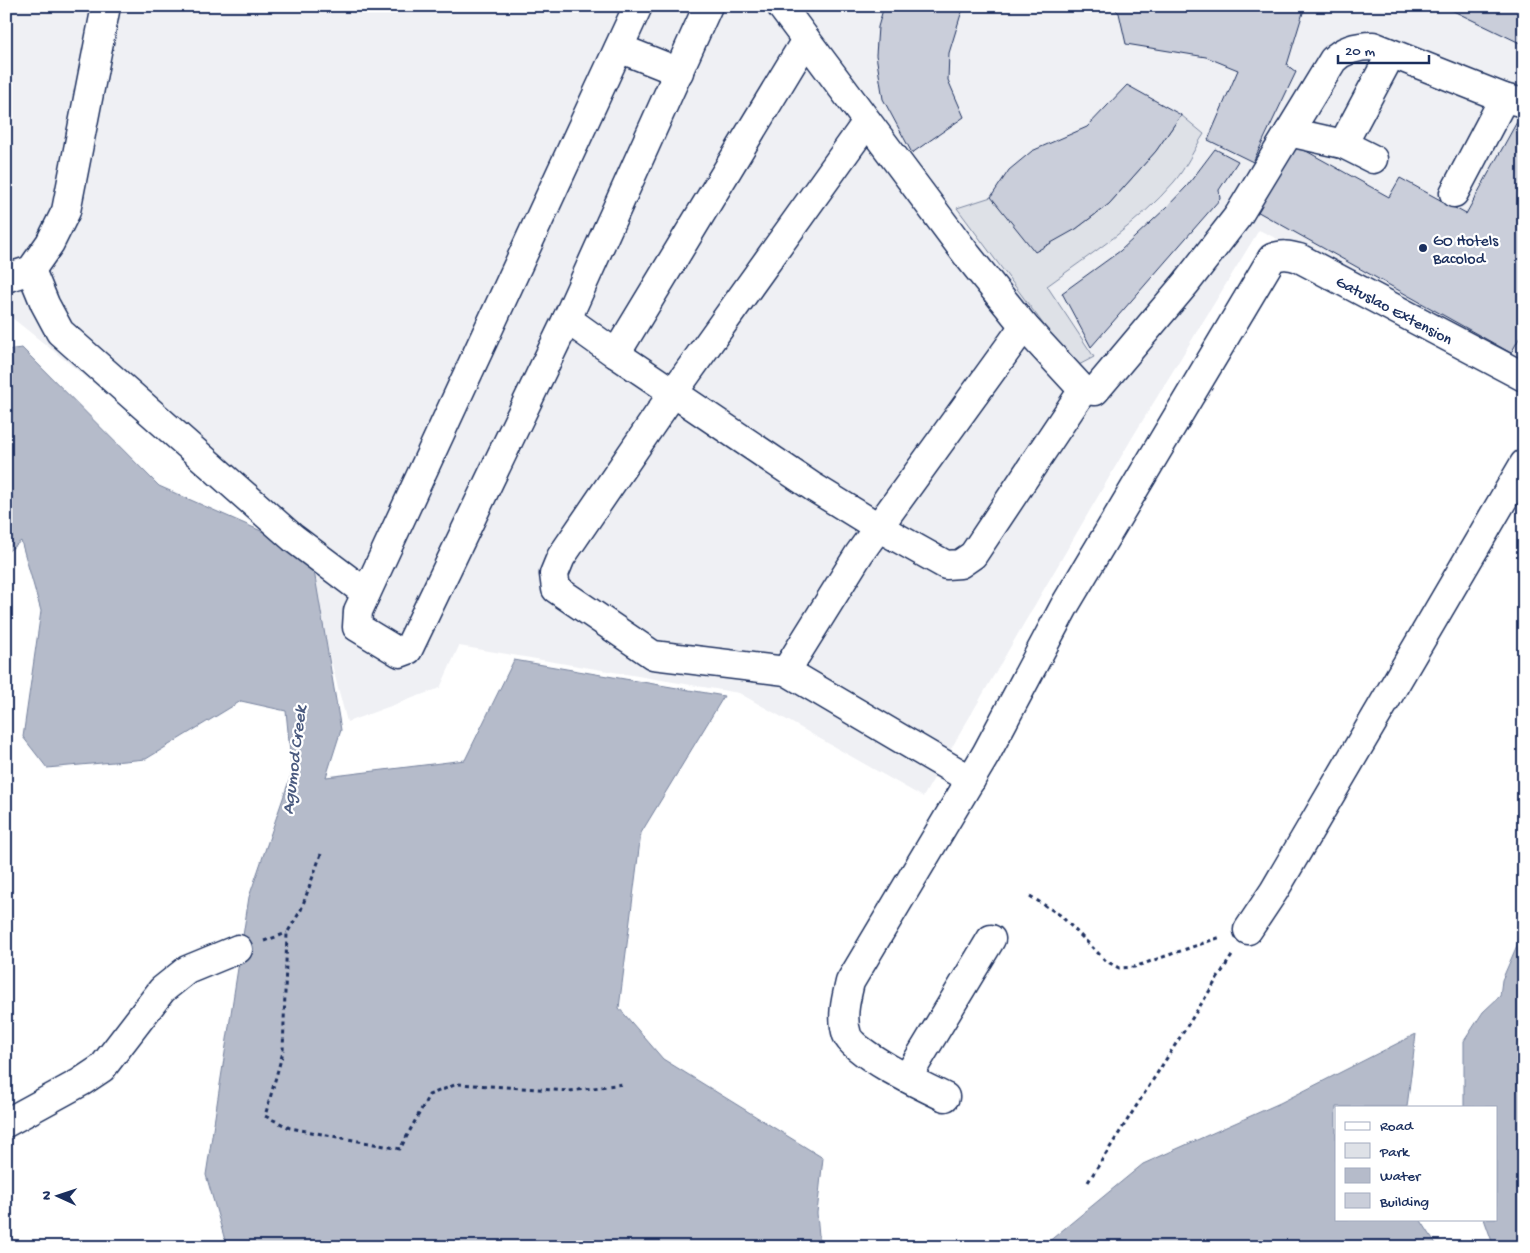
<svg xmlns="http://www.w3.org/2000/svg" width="1530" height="1253" font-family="'Gochi Hand',sans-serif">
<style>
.built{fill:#eff0f4}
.green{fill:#dee1e7;stroke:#7c88a2}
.water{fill:#b5bbca;stroke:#77839f}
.building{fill:#caceda;stroke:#1b2f5e}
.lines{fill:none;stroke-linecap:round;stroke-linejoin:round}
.minor-casing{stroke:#1b2f5e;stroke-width:31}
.path{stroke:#1b2f5e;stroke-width:3;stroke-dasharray:4 4;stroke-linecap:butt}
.minor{stroke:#fff;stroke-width:28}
.poi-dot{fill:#1b2f5e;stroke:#fff;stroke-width:2}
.labels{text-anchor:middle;stroke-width:4.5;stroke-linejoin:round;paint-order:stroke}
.poi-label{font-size:16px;fill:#1b2f5e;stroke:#fff;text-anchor:start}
.street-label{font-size:16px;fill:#1b2f5e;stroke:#fff}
.water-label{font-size:18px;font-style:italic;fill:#49597e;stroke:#fff}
</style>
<rect width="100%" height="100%" fill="#fff"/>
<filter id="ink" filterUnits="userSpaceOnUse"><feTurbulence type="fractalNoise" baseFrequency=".02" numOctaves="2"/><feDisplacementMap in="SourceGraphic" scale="10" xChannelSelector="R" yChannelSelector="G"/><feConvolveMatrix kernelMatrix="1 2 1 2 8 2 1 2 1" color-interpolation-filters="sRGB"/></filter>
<g filter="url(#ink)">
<polygon class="built" points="6,6 1524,6 1524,367 1393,295 1259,230 1132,438 923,797 739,693 459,646 440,688 347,722 302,550 6,313"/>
<path class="green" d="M1181,115L1204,134C1194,149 1186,168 1174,182C1138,224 1091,254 1047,286L1094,357L1075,367L957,208L991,197L1076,229L1109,204L1156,151Z"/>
<g class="water">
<polygon points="22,348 159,486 311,553 341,730 326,777 465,760 514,660 724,696 641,833 619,1008 663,1059 823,1158 817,1213 820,1247 227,1247 206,1175 249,897 292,772 286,711 241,701 146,759 47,768 23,737 41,611 21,541 6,553 6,350"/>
<polygon points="1524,940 1524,1247 1494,1247 1484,1219 1496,1219 1496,1107 1464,1107 1464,1041 1483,1012 1500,996 1502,980 1518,943"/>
<polygon points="1416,1034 1407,1107 1336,1107 1336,1219 1420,1219 1438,1247 1042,1247 1143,1164 1280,1103"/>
</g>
<g class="building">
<polygon points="884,6 966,6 961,14 949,53 948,80 964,117 912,153 883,99 876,55 878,27"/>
<polygon points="1112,6 1305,6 1287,65 1296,72 1253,162 1208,140 1238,70 1206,57 1126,44 1119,13"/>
<polygon points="1443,6 1524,6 1524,45"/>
<polygon points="1127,85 1181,115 1156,151 1109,204 1076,229 1035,252 991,197 1009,170 1032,151 1087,127"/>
<polygon points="1523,111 1524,330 1511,353 1253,209 1290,142 1389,197 1400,178 1466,214"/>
<polygon points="1215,149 1238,161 1219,190 1220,199 1091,347 1062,293 1120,251 1167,207 1187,186"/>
</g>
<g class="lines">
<g class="minor-casing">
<g id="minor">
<polyline points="638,6 358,611 357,627 400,653 408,650 567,319 708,6"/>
<path d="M781,6L967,255L1024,326L1083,390L1095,391L1186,283L1238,216L1333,60C1344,49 1358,46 1373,46L1504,98L1524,103"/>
<polyline points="619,48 679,72"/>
<polyline points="867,122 673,393 561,557 554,574 556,589 653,655 786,671 971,780"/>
<polyline points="1289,132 1343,144 1373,159"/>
<polyline points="1343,144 1391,54"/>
<polyline points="1454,193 1504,98"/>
<polyline points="31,270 45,304 60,332 293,538 366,593"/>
<polyline points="6,278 31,270 50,243 66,211 106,6"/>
<polyline points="567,319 616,354 813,487 878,527 946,565 960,564 973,555 1083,390"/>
<polyline points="616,354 806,40"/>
<polyline points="786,671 859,554 1024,326"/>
<polyline points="1248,930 1274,891 1524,464"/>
<polyline points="907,1078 991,939"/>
<path d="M945,1097C924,1087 854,1054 847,1035C841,1017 846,999 850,982L986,754L1065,605L1272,258C1282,254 1289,255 1299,258L1524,377"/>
<polyline points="6,1123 81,1082 102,1068 162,990 187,970 238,949"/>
</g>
</g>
<g class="path">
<polyline points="321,854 301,910 287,933 283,1052 265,1116 290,1128 400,1149 429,1095 457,1084 569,1091 624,1084"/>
<polyline points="1030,896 1060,915 1106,961 1119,968 1134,967 1221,937"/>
<polyline points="264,941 287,933"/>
<polyline points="1088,1182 1233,954"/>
</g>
<use href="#minor" class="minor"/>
</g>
</g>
<circle class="poi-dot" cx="1423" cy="248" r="5"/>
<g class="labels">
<g class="poi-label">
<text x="1433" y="245">GO Hotels<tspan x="1433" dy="18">Bacolod</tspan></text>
</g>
<g class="street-label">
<text transform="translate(1395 309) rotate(28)" y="6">Gatuslao Extension</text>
</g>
<g class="water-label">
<text transform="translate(293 760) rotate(-83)" y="6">Agumod Creek</text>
</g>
</g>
<rect width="1530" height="1253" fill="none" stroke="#fff" stroke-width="25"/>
<rect x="12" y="12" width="1505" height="1228" fill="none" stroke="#1b2f5e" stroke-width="2" filter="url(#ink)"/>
<rect x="1335" y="1106" width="162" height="115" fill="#ffffff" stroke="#a4acbf"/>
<rect x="1345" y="1122" width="25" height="8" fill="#ffffff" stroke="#a4acbf"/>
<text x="1380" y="1130" font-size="15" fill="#1b2f5e">Road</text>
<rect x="1345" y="1143" width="25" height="15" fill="#dee1e7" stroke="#a4acbf"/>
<text x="1380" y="1156" font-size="15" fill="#1b2f5e">Park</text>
<rect x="1345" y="1168" width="25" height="15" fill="#b5bbca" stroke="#a4acbf"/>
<text x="1380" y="1180" font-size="15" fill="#1b2f5e">Water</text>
<rect x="1345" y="1193" width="25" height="15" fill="#caceda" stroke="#a4acbf"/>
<text x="1380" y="1206" font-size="15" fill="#1b2f5e">Building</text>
<g transform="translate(58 1196) rotate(273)" stroke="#ffffff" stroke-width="4" paint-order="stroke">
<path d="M0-4L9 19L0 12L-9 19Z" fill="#1b2f5e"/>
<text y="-8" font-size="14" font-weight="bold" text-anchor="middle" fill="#1b2f5e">N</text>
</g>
<path d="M1338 55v8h91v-8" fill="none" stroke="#1b2f5e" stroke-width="2.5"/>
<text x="1345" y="55" font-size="15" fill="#1b2f5e" stroke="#ffffff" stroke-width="4" paint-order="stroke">20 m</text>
</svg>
